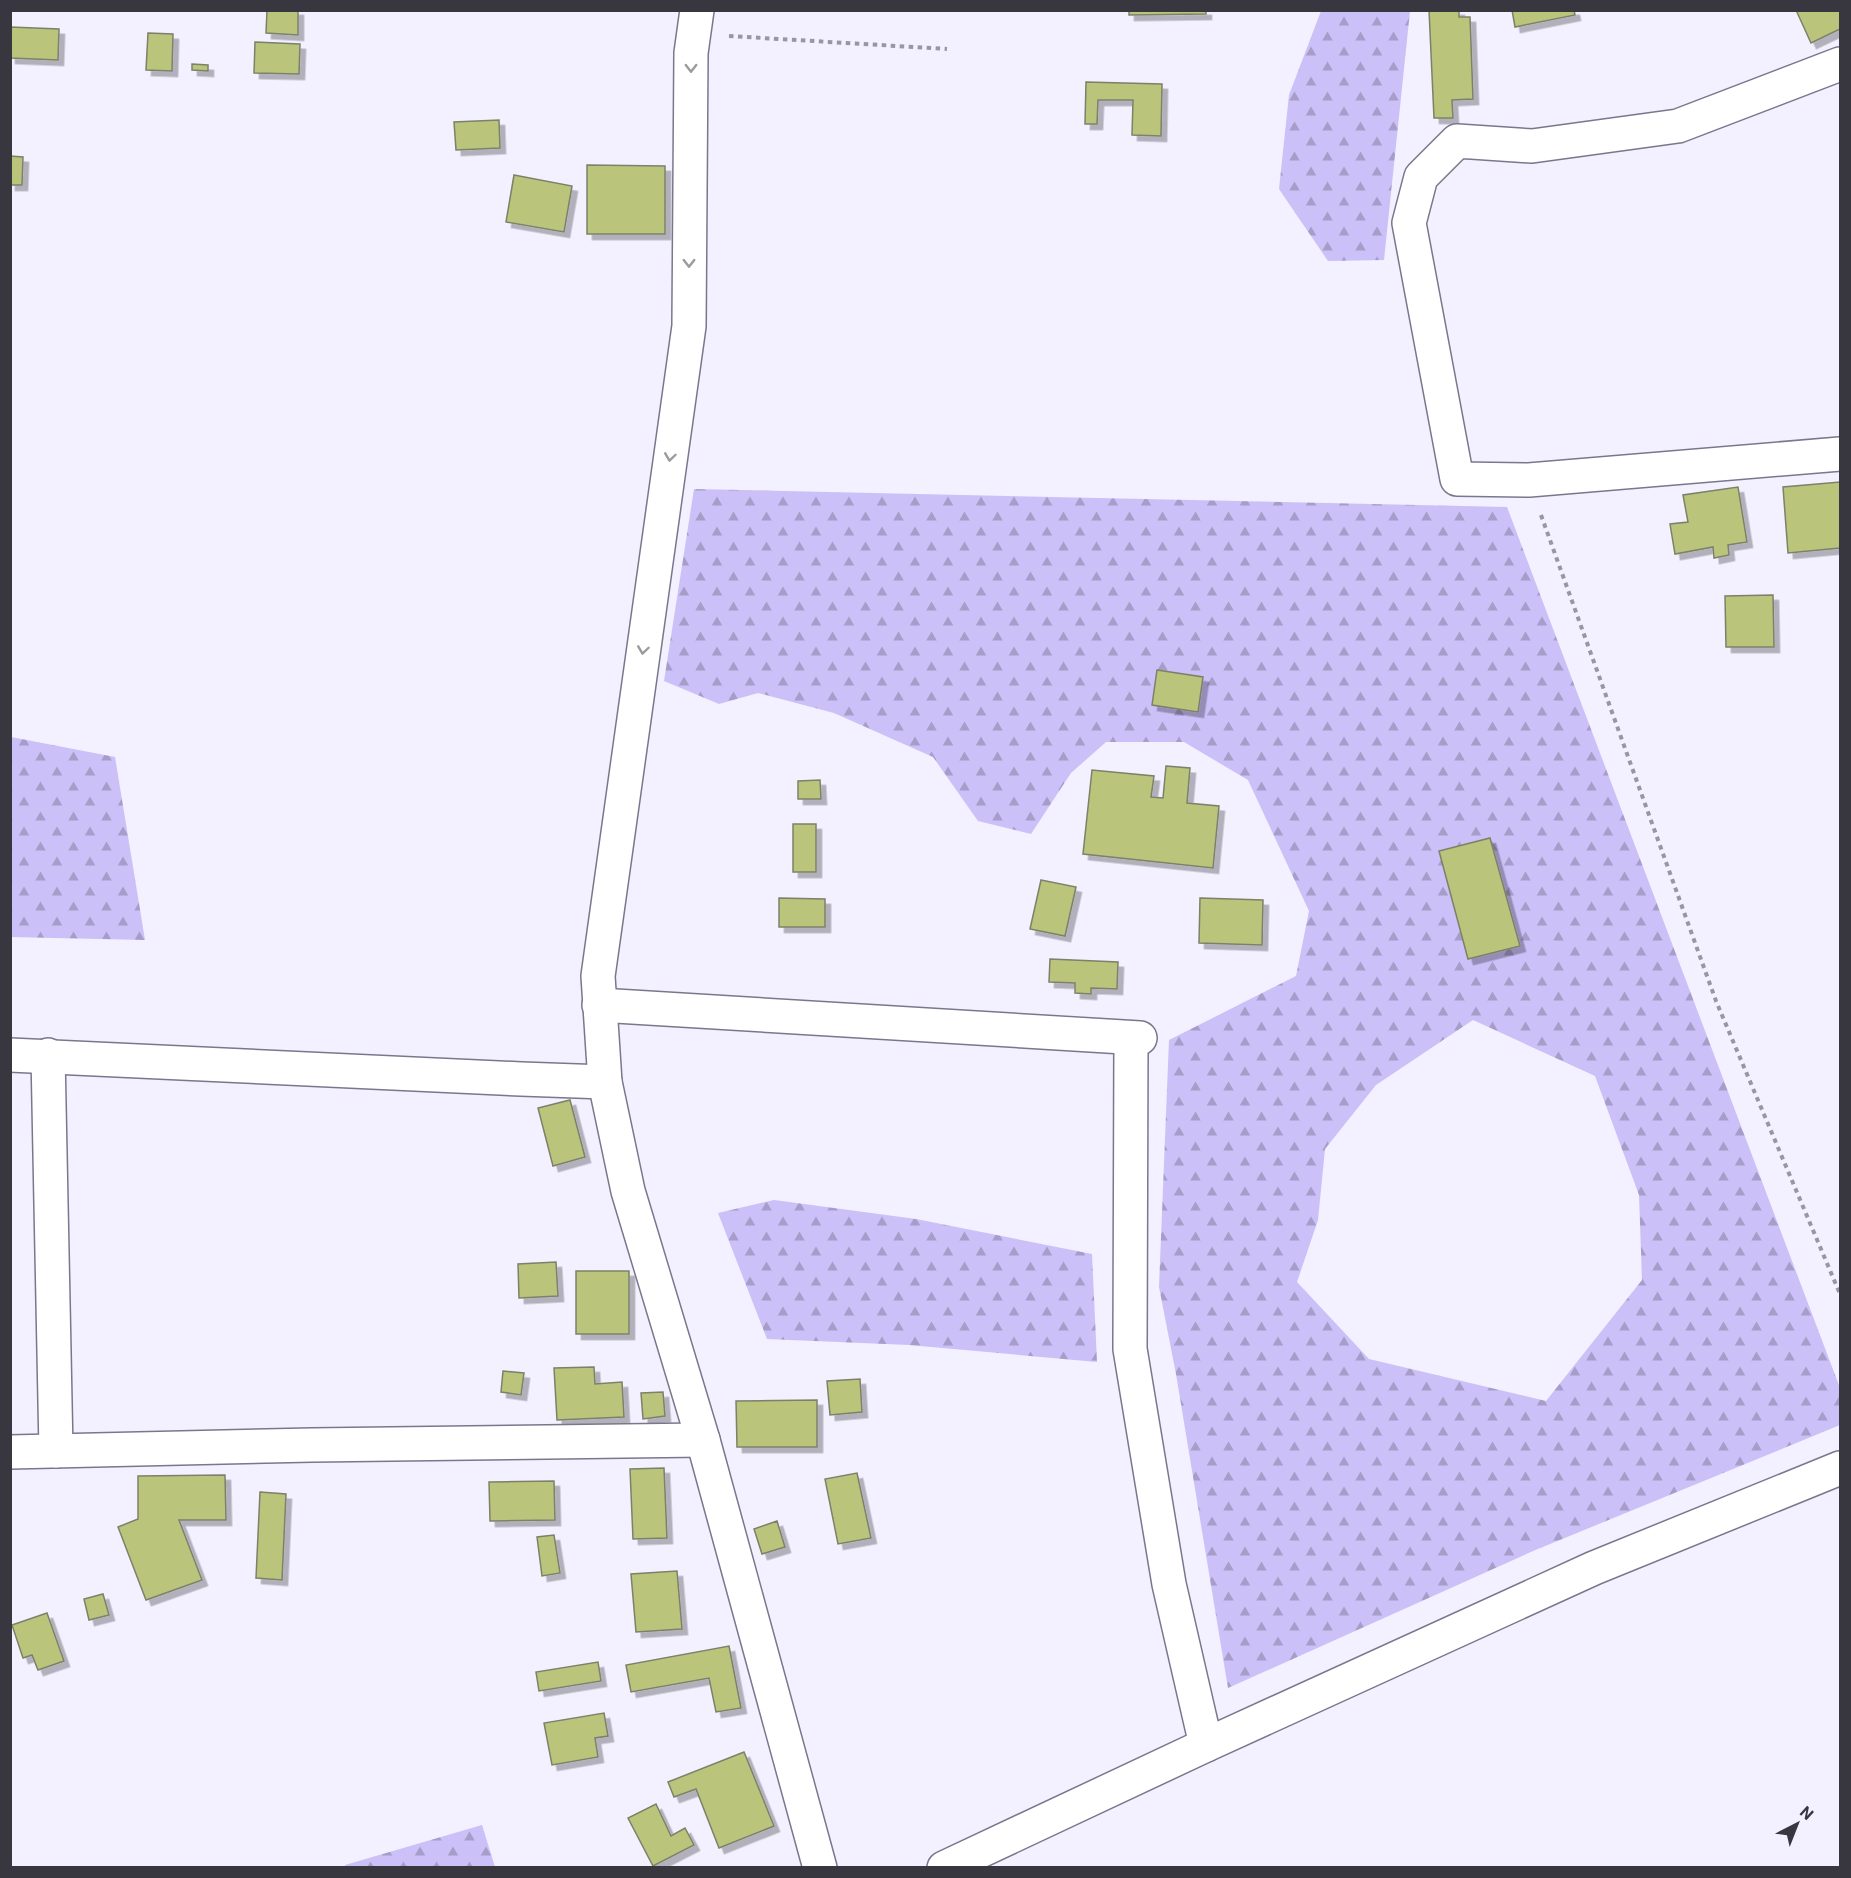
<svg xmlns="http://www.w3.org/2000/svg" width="1851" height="1878" font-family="Roboto,sans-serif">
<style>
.forest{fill:url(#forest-firs);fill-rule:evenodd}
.building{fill:#bac47a;stroke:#7d816b;stroke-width:1.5;filter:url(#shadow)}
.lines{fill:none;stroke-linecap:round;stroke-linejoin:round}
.minor-casing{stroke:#7a778c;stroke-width:36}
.path{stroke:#9896a2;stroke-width:4;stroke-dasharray:4.5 4.5;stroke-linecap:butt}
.minor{stroke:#fff;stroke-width:33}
.oneway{stroke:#9c9a9f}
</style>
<defs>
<pattern id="forest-firs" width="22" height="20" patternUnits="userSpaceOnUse" patternTransform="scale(1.5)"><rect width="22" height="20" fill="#cbc0f7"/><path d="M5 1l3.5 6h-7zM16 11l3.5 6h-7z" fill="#a69dc9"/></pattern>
<filter id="shadow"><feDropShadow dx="5.5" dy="5.5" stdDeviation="0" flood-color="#0004"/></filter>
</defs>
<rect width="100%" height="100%" fill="#f3f0ff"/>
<g class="forest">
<polygon points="1321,11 1410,11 1384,260 1328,261 1279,189 1289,95"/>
<path d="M694,489L1507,507L1840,1388V1425L1533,1551L1228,1688L1176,1374L1159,1287L1169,1040L1296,976L1309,911L1248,780L1184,742H1106L1071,773L1031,834L978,821L933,757L834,713L758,693L719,704L664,681ZM1473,1020L1595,1076L1639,1195L1642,1280L1546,1401L1369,1359L1297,1282L1318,1220L1325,1149L1376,1085Z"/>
<polygon points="11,737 115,757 145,940 11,937"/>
<polygon points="774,1200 916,1219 1092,1254 1097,1362 909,1345 767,1339 718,1213"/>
<polygon points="482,1825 495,1867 345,1867 345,1865"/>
</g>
<g class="building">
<polygon points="267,10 298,10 298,35 266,33"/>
<polygon points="1129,10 1206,10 1206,14 1129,15"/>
<polygon points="1429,10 1459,10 1459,17 1470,17 1473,99 1452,100 1453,118 1434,118"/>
<polygon points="1512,10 1574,10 1575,15 1515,27"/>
<polygon points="1796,10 1840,10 1840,29 1811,43"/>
<polygon points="10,27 59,29 58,60 10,58"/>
<polygon points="148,33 173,34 172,71 146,70"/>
<polygon points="255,42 300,44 299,74 254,73"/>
<polygon points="192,64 208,65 208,71 192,70"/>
<polygon points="1086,82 1162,84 1161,136 1132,135 1133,100 1098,100 1097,124 1085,124"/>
<polygon points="499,120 500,148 456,150 454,122"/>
<polygon points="10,156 23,157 22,185 10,185"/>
<polygon points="587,165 665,166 665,234 587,234"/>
<polygon points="514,175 572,186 564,232 506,222"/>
<polygon points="1840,482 1840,548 1788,553 1783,487"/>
<polygon points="1738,487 1747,542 1728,545 1729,555 1714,558 1713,547 1675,554 1670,524 1688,522 1683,495"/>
<polygon points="1773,595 1774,647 1726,647 1725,596"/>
<polygon points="1157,670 1203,677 1198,712 1152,705"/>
<polygon points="1166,766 1190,768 1187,803 1219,806 1213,868 1083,854 1092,770 1154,776 1151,797 1163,798"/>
<polygon points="820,780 821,799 798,799 798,781"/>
<rect x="793" y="824" width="23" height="48"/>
<polygon points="1490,838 1520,946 1468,959 1439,851"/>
<polygon points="1041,880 1076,887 1065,936 1030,929"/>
<polygon points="779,898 825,899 825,927 779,927"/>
<polygon points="1200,898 1263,900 1262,945 1199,943"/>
<polygon points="1050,959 1118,962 1117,989 1091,988 1091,994 1075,993 1075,983 1049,982"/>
<polygon points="570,1100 585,1157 553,1166 538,1108"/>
<polygon points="556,1262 558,1296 519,1298 518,1264"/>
<rect x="576" y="1271" width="53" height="63"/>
<polygon points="594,1367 595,1384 622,1382 624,1417 557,1420 554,1368"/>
<polygon points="503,1371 524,1373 521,1395 501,1392"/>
<polygon points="860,1379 862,1412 830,1415 827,1381"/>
<polygon points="663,1392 665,1416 643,1419 641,1393"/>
<polygon points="817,1400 817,1447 737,1447 736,1401"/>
<polygon points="664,1468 667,1538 633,1539 630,1469"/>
<polygon points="857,1473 871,1538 838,1544 825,1479"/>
<polygon points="225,1475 226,1520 179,1520 202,1580 146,1600 118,1527 138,1519 138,1476"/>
<polygon points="554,1481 555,1520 490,1521 489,1482"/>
<polygon points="260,1492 286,1494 282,1580 256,1578"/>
<polygon points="777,1521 785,1547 762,1554 754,1529"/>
<polygon points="554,1535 560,1573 542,1576 537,1537"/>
<polygon points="677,1571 682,1629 636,1632 631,1574"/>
<polygon points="103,1594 109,1615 89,1620 84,1599"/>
<polygon points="47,1613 64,1661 38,1670 32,1655 23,1658 12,1625"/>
<polygon points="729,1646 741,1708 716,1712 709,1678 631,1692 626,1665"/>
<polygon points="598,1662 601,1681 539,1691 536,1672"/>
<polygon points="604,1713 608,1736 595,1738 598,1757 552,1765 544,1723"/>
<polygon points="744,1752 774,1826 719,1848 696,1789 674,1797 668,1782"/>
<polygon points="656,1804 671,1836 685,1828 694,1845 653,1866 628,1818"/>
</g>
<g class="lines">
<g class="minor-casing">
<g id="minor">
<polyline points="697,10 691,53 689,326 598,976 605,1082 628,1191 703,1440 820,1868"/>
<polyline points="1840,64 1678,126 1532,146 1457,141 1421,177 1409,223 1457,479 1529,480 1840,454"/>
<polyline points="599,1005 1140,1038"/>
<polyline points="1131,1038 1130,1349 1169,1584 1206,1745"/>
<polyline points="10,1055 521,1079 605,1082"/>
<polyline points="48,1055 56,1451"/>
<polyline points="10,1452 312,1445 703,1440"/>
<polyline points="944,1868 1206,1745 1594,1568 1840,1468"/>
</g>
</g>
<g class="path">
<polyline points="729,36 947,49"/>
<polyline points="1541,515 1716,1001 1840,1294"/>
</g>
<use href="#minor" class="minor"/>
</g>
<defs><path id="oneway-chevron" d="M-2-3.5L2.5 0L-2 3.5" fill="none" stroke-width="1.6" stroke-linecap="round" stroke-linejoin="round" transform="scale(1.5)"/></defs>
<g class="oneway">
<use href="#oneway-chevron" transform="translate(691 68) rotate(90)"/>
<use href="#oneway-chevron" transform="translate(689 263) rotate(90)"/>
<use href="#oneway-chevron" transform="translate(670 457) rotate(98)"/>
<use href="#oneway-chevron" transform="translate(643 650) rotate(98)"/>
</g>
<rect width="1851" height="1878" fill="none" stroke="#38363f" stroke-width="24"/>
<g transform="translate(1797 1824) rotate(42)" stroke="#f3f0ff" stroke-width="4.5" paint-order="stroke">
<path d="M0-4.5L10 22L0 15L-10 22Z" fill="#38363f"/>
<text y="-9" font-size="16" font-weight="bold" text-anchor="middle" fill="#38363f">N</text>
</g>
</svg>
